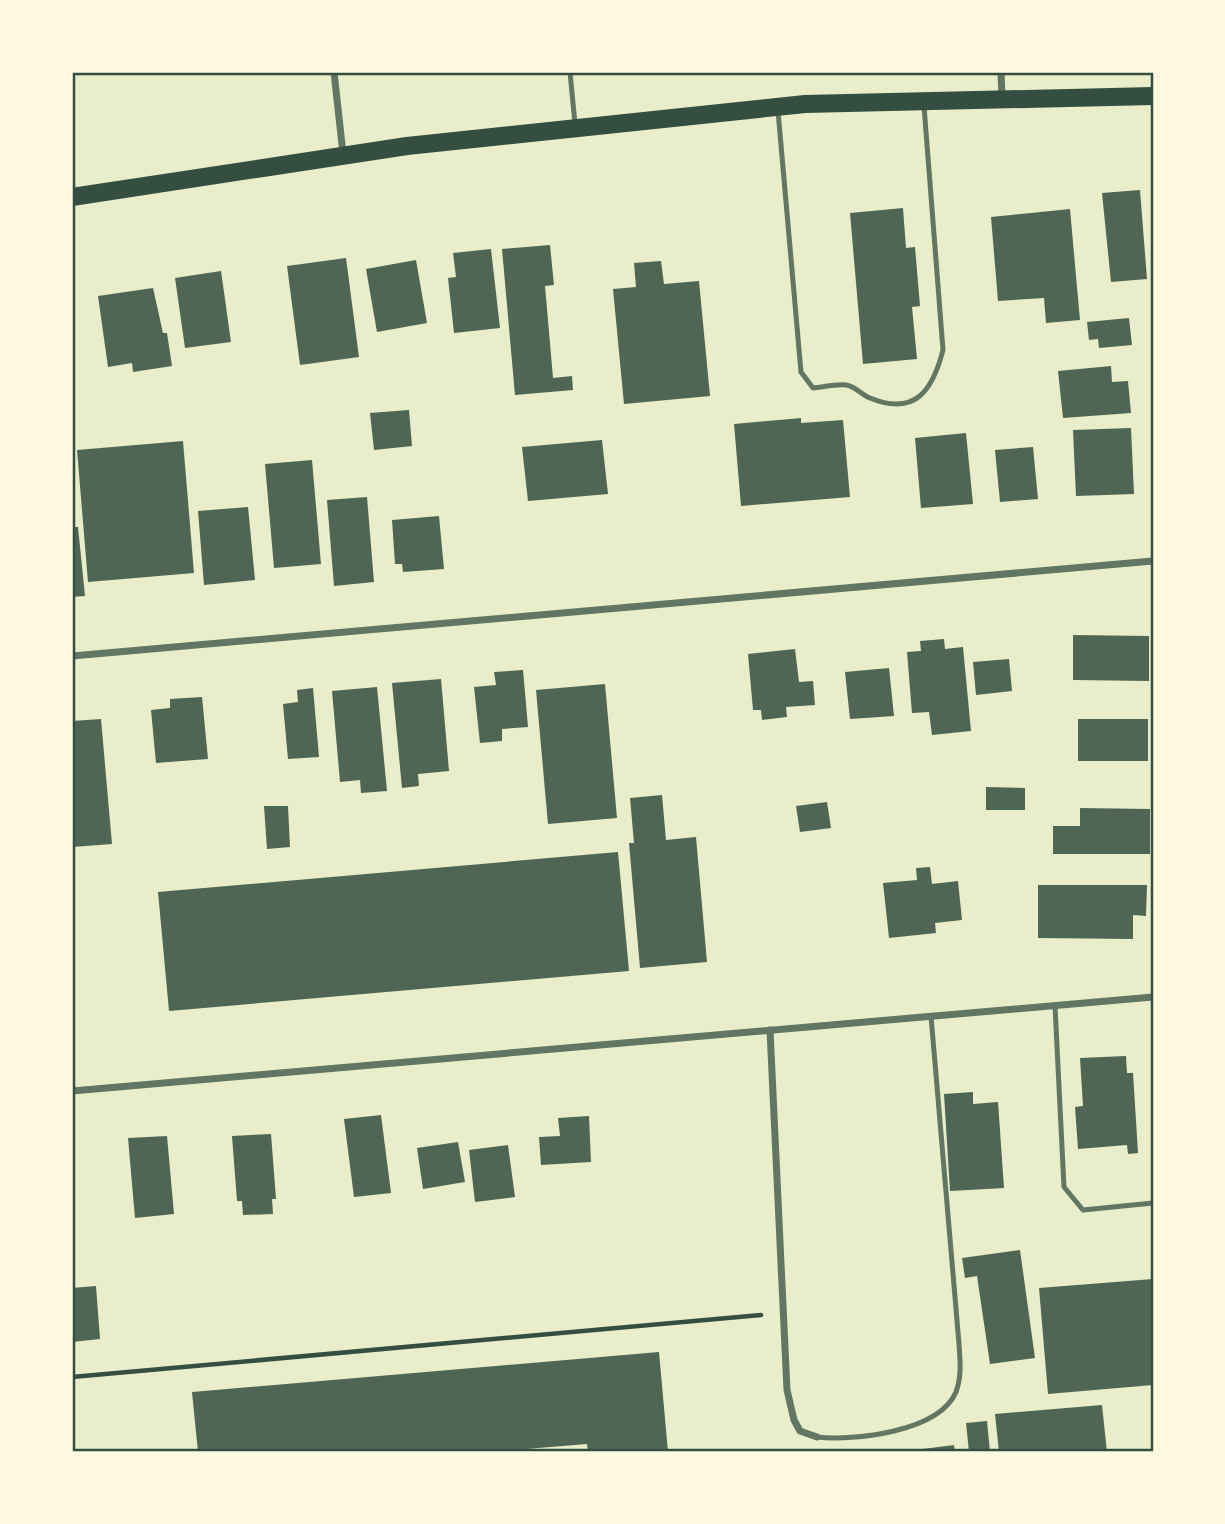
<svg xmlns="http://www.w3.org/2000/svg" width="1225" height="1524" font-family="Mulish,sans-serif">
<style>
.building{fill:#4f6655}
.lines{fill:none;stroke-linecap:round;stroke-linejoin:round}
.path{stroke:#344e41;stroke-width:4.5}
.service{stroke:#617663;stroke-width:5}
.minor{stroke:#617663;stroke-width:7}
.primary{stroke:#344e41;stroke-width:18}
.neatline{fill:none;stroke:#344e41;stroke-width:2.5}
</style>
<rect width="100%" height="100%" fill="#e9edc9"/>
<g class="building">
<polygon points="1140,190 1147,279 1111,282 1102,193"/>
<polygon points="903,208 906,248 915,247 920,306 912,307 917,359 863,364 850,213"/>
<polygon points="1070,209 1080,320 1046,323 1044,298 998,301 991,217"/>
<polygon points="550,245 554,285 545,286 553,378 572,376 573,390 515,395 502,249"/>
<polygon points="491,249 500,328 454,333 448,278 456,277 453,253"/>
<polygon points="346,258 359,357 300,365 287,266"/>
<polygon points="416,260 427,323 377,332 366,269"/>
<polygon points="661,261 664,284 699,281 710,396 624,404 613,289 636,287 634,263"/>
<polygon points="221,271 231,342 185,348 175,278"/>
<polygon points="153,288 163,333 167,333 172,366 133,372 132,363 108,367 98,296"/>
<polygon points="1129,318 1132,345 1099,348 1098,339 1089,340 1087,322"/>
<polygon points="1111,366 1112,382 1128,381 1131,413 1063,418 1058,371"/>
<polygon points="409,410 412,446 374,450 370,413"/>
<polygon points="801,418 801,423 843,420 850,497 741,506 734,424"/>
<polygon points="1131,428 1134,494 1076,496 1073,430"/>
<polygon points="966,433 973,504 921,508 915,438"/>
<polygon points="602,440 608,494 528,501 522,447"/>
<polygon points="183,441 194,573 88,582 77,450"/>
<polygon points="1033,447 1038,499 1000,502 995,450"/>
<polygon points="312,460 321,564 274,568 265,464"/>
<polygon points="367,497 374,582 334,586 327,500"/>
<polygon points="248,507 255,580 204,585 198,511"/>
<polygon points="439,516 444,569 403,572 402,564 395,564 392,520"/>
<polygon points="72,527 78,527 85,596 72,597"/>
<polygon points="1073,635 1149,636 1149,681 1073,680"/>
<polygon points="944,639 945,649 963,647 971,731 932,735 929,712 912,713 907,652 921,651 920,641"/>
<polygon points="795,649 799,682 813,681 815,705 786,707 787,717 762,720 761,710 753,710 748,654"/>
<polygon points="1009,659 1012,691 976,695 973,662"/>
<polygon points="889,668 894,716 850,719 845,672"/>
<polygon points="523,670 528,727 502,729 502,741 480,743 474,687 496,685 494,672"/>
<polygon points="441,679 449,771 418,774 419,786 402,788 392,683"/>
<polygon points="605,684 617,818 548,824 536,690"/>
<polygon points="377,687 387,791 361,793 360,780 340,782 332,691"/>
<polygon points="313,688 319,757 288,759 283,704 298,702 297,690"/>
<polygon points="202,697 208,759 156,763 151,710 170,708 170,699"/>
<polygon points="101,719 112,844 72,847 72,721"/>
<rect x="1078" y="719" width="70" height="42"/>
<polygon points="986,787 1025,788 1025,810 986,810"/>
<polygon points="662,795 666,840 696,837 707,962 640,968 629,843 634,843 630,798"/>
<polygon points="827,802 831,828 800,832 796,806"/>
<polygon points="264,806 288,806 290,847 267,849"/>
<polygon points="1080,808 1150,809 1150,854 1053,854 1053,826 1080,826"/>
<polygon points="618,852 629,971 169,1011 158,892"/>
<polygon points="930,867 932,884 958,881 962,920 935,923 936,933 889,938 883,883 917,880 916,868"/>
<polygon points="1038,885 1147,885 1146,916 1133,915 1133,939 1038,938"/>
<polygon points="1126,1056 1127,1073 1133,1073 1138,1153 1128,1154 1127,1145 1078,1149 1075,1107 1083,1106 1080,1058"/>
<polygon points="973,1092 973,1104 998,1102 1004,1188 950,1191 944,1094"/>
<polygon points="381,1115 391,1193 354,1197 344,1119"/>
<polygon points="589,1116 591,1162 541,1165 539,1137 560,1136 558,1118"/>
<polygon points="271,1134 276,1199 272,1199 273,1214 243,1215 242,1201 237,1201 232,1136"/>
<polygon points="167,1136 174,1214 135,1218 128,1138"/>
<polygon points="458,1142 465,1182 423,1189 417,1148"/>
<polygon points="508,1145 515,1197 475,1202 469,1150"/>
<polygon points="1020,1250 1035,1358 990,1364 977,1276 965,1278 962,1258"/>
<polygon points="1153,1279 1153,1385 1048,1394 1039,1288"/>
<polygon points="96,1286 100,1339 72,1342 72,1288"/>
<polygon points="659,1352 668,1452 588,1452 587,1444 488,1452 198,1452 192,1392"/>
<polygon points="1102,1405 1107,1452 999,1452 995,1414"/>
<polygon points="987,1421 990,1452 969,1452 966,1423"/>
<polygon points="954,1445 955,1452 907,1452 907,1451"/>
</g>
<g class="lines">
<polyline class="path" points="72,1377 761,1315"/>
<g class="service">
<polyline points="570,72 575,124"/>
<path d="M778,111L801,372L813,388C823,387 836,384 846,385C855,386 862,395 870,398C916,417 933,389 943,350L924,106"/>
<polyline points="1055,1006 1064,1187 1083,1210 1153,1203"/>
<path d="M817,1437C854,1441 939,1432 956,1392C962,1376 960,1360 959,1344L931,1016"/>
</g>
<g class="minor">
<polyline points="334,72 343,154"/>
<polyline points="1001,72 1002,97"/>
<polyline points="72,656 1153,561"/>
<polyline points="770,1030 787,1390 794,1420 800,1431 817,1437"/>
<polyline points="72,1091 1153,997"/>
</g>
<polyline class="primary" points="72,197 407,146 805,104 1153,96"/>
</g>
<rect width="1225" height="1524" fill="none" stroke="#fefae0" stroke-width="147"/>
<rect x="74" y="74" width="1078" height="1376" class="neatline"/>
</svg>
